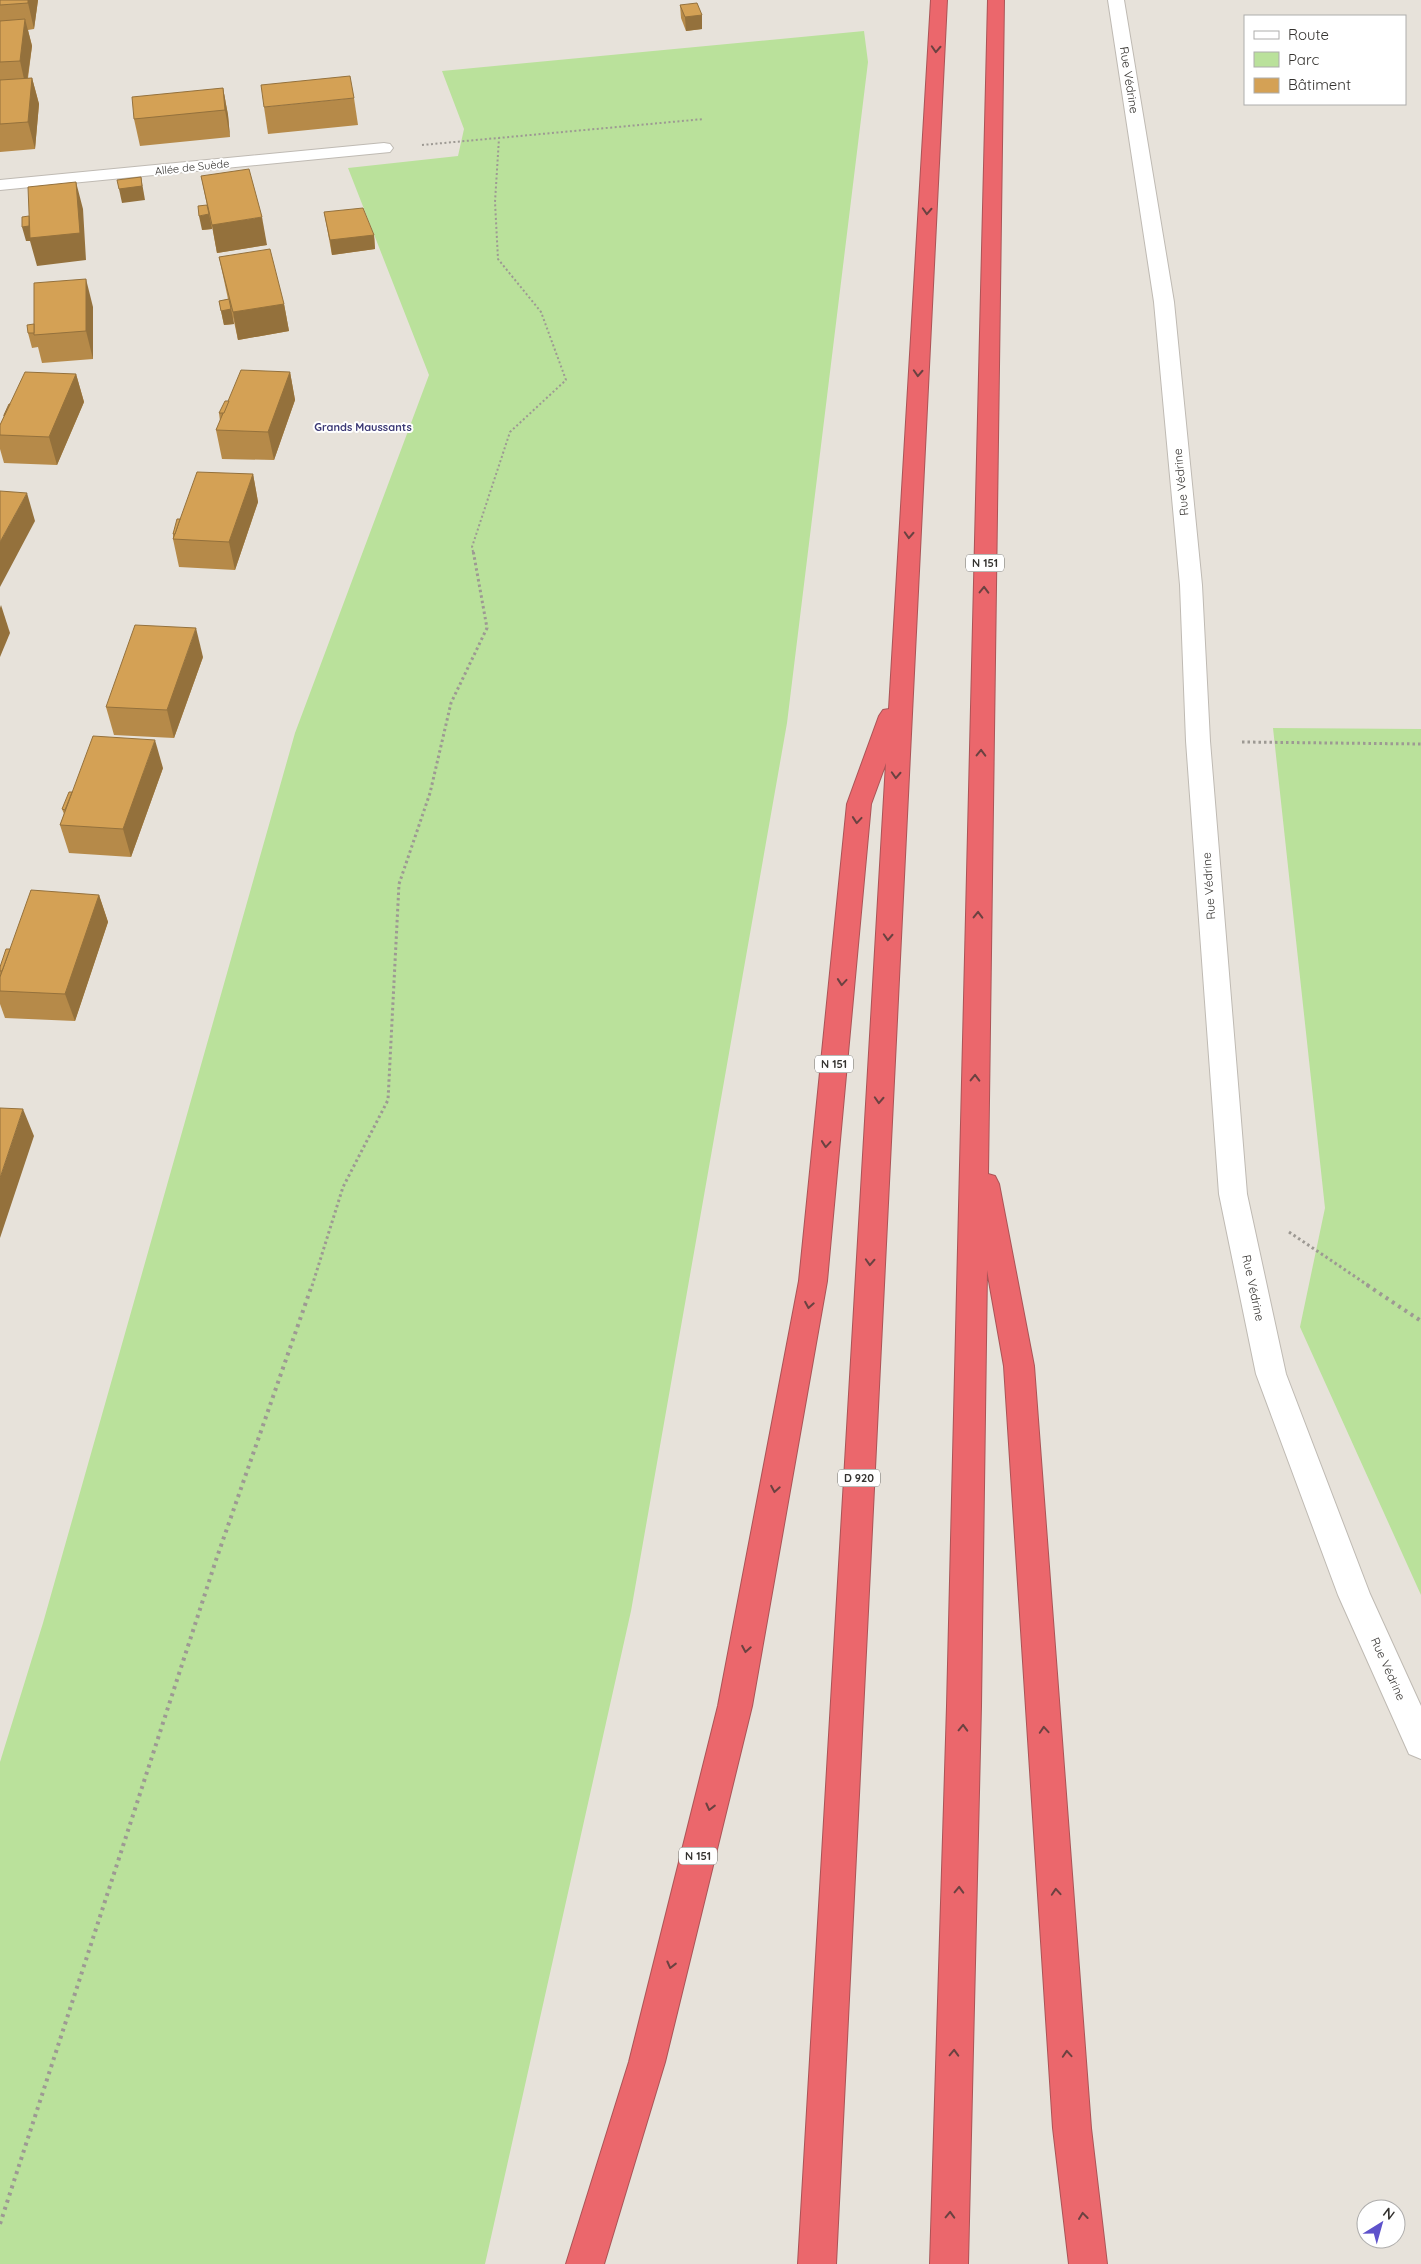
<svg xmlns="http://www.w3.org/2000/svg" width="1421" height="2264" font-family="Quicksand,sans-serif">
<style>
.green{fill:#bae19b}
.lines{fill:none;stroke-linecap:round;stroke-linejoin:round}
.street-casing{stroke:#bfbab3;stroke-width:2}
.secondary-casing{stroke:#bfbab3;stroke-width:2}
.highway-casing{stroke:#ab5457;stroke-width:2}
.path-far2{stroke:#9d9993;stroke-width:2;stroke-dasharray:2 2.5;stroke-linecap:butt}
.path-far1{stroke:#9d9993;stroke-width:3;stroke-dasharray:2.5 3;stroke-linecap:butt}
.path{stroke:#9d9993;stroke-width:4;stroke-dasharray:3 4.5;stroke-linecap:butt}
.street{fill:#fff;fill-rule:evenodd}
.secondary{fill:#fff;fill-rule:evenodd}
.highway{fill:#eb676c;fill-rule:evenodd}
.wall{fill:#b68a49}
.shaded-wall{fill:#94713c}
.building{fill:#d4a155;stroke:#94713c}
.oneway{stroke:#6b4241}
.labels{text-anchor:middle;stroke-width:4;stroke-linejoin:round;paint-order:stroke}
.far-street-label{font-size:11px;fill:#34322f;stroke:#fff}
.far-neighbourhood-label{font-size:11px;font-weight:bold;fill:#3c3975;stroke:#fff}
.shield{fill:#fff;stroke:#71706d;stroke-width:1}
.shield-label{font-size:11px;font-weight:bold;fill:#34322f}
.street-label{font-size:12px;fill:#34322f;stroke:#fff}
</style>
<rect width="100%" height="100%" fill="#e7e2da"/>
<g class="green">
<polygon points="864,31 868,62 787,723 631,1611 485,2264 0,2264 0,1762 43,1623 295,733 429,375 348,168 458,156 464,129 442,71"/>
<polygon points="1273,728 1421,729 1421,1595 1300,1327 1325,1208"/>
</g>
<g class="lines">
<g class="street-casing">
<polygon id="street" points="384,143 390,144 393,148 390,152 0,190 0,180"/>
</g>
<g class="secondary-casing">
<polygon id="secondary" points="1108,0 1124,0 1174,302 1202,585 1210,741 1247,1194 1286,1374 1370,1594 1421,1706 1421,1759 1409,1754 1338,1595 1256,1374 1219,1194 1186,741 1180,585 1154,302"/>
</g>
<g class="highway-casing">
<g id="highway">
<polygon points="931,0 947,0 836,2264 798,2264 886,763 871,804 827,1281 752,1706 665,2062 604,2264 566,2264 629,2062 718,1706 799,1281 847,804 879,716 883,710 889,709"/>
<polygon points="988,0 1004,0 988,1174 995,1176 999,1184 1034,1366 1091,2128 1107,2264 1069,2264 1053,2128 1004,1366 987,1270 981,1706 968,2264 930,2264 947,1706"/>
</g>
</g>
<g class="path-far2">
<polyline points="422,145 704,119"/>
<polyline points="473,552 472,547 510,432 566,380 541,312 498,259 495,202 499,138"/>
</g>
<g class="path-far1">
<polyline points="1242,742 1421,744"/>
<polyline points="1289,1232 1369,1286"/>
<polyline points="312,1286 343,1187 388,1100 399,884 430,793 451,703 487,628 473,550"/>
</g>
<g class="path">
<polyline points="1367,1285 1421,1321"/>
<polyline points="0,2224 216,1560 312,1285"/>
</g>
<use href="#street" class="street"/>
<use href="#secondary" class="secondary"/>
<use href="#highway" class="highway"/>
</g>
<g class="wall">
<polygon points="0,0 38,0 34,29 28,30 32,46 28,78 32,78 39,104 35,149 0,152"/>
<polygon points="680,5 702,15 702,29 686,31 681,18"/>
<polygon points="223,88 228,115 230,137 140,146 134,119"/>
<polygon points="354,98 358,125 268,134 264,107"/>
<polygon points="201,176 267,245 217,253 212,226 212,229 202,230 207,205"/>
<polygon points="324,212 374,235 375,249 332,255"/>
<polygon points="219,257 284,304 289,331 238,340 233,317 234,324 224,325 219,301 228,299"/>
<polygon points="93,307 93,359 42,363 38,347 32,348 28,333 34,324"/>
<polygon points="290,372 295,400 274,460 222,459 216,430 220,421 219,413 229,401"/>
<polygon points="76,374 84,402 57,465 4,463 0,449 0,425 4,417 4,415"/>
<polygon points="253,474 258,502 235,570 179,567 173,539 173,534 180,519"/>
<polygon points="203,657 174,738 114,735 106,707"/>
<polygon points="163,768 131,857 69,853 60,825 64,814 62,809 72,792"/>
<polygon points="99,895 108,922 75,1021 5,1018 0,1004 0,967 10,949"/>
</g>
<g class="shaded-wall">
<polygon points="28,0 38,0 34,29 28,3"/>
<polygon points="702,15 702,29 686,31 685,17"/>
<polygon points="25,19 32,46 26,88 20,61"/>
<polygon points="32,78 39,104 35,149 28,122"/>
<polygon points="223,88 228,115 230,137 225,110"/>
<polygon points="141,177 145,200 122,203 119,189"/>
<polygon points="76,182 83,209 86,260 37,266 30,241 26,241 22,227"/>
<polygon points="209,214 212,229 202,230 199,216"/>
<polygon points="262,217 267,245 217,253 212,225"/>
<polygon points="374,235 375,249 332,255 330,240"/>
<polygon points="86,279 93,307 93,359 86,331"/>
<polygon points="284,304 289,331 238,340 233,312"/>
<polygon points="231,309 234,324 224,325 221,311"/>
<polygon points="290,372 295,400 274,460 268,432"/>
<polygon points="76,374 84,402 57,465 49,437"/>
<polygon points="253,474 258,502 235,570 229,542"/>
<polygon points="27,493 35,521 0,587 0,542"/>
<polygon points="1,605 10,633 0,657 0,608"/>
<polygon points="196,628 203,657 174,738 167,710"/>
<polygon points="155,740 163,768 131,857 123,829"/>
<polygon points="99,895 108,922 75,1021 65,994"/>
<polygon points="23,1109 34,1136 0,1238 0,1178"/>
</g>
<g class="building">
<polygon points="0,0 28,0 28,3 0,5"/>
<polygon points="697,3 702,15 685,17 680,5"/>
<polygon points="25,19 20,61 0,62 0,21"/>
<polygon points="350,76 354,98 264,107 261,85"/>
<polygon points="32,78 28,122 0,124 0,80"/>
<polygon points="223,88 225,110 134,119 132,97"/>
<polygon points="249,169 262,217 212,225 201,176"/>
<polygon points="141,177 142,186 119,189 117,180"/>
<polygon points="76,182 80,233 30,238 28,187"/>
<polygon points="207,205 209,214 199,216 198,206"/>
<polygon points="363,208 374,235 330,240 324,212"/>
<polygon points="29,216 29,226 22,227 22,217"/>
<polygon points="270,249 284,304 233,312 219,257"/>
<polygon points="86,279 86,331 34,335 34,283"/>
<polygon points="229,299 231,309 221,311 219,301"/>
<polygon points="34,324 34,333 28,333 27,325"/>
<polygon points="241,370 290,372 268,432 216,430"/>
<polygon points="25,372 76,374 49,437 0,435 0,425"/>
<polygon points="225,401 229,401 224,413 219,413"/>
<polygon points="9,404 10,404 4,416 4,415"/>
<polygon points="197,472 253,474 229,542 173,539"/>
<polygon points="0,491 27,493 0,542"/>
<polygon points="177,519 180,519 175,534 173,534"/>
<polygon points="135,625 196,628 167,710 106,707"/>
<polygon points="93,736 155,740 123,829 60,825"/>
<polygon points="69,792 72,792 65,810 62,809"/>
<polygon points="31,890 99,895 65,994 0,991 0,977"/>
<polygon points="6,949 10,949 2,971 0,971 0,967"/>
<polygon points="0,1108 23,1109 0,1178"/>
</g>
<defs><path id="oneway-chevron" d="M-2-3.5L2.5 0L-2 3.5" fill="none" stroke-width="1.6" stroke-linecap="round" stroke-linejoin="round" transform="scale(1.25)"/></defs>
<g class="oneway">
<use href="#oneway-chevron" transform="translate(936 49) rotate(93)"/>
<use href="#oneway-chevron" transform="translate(927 211) rotate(93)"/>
<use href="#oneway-chevron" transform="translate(918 373) rotate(93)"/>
<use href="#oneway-chevron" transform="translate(909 535) rotate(93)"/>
<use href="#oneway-chevron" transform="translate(984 590) rotate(-89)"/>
<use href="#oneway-chevron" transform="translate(981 753) rotate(-89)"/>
<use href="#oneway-chevron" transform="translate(896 775) rotate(93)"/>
<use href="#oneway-chevron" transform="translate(857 820) rotate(95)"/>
<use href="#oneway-chevron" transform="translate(978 915) rotate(-89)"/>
<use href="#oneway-chevron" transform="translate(888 937) rotate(93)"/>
<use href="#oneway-chevron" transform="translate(842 982) rotate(95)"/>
<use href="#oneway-chevron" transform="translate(975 1078) rotate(-89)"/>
<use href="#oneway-chevron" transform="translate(879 1100) rotate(93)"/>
<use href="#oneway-chevron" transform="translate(826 1144) rotate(95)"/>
<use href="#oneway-chevron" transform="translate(870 1262) rotate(93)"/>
<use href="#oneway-chevron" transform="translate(809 1305) rotate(100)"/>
<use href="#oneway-chevron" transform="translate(775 1489) rotate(100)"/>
<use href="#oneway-chevron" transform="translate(746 1649) rotate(100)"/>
<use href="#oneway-chevron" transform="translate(963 1728) rotate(-88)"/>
<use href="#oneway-chevron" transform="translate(1044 1730) rotate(-94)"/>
<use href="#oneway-chevron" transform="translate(710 1807) rotate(104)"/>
<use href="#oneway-chevron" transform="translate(959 1890) rotate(-88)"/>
<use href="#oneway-chevron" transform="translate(1056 1892) rotate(-94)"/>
<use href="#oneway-chevron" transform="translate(671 1965) rotate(104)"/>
<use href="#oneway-chevron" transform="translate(954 2053) rotate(-88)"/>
<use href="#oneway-chevron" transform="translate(1067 2054) rotate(-94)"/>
<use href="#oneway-chevron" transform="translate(950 2215) rotate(-88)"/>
<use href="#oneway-chevron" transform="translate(1083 2216) rotate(-97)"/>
</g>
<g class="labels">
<g class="far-street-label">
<text transform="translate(192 167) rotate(-6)" y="4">Allée de Suède</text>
</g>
<g class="far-neighbourhood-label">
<text x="363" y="431">Grands Maussants</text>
</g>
<g class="shield">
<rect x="966" y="554.5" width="38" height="17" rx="4"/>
<rect x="815" y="1055.5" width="38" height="17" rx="4"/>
<rect x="838" y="1469.5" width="42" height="17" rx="4"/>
<rect x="679" y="1847.5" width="38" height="17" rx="4"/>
</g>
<g class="shield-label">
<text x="985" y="567">N 151</text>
<text x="834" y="1068">N 151</text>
<text x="859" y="1482">D 920</text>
<text x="698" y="1860">N 151</text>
</g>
<g class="street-label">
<text transform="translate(1129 80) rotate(81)" y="4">Rue Védrine</text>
<text transform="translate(1181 482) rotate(-96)" y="4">Rue Védrine</text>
<text transform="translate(1209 886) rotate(-94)" y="4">Rue Védrine</text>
<text transform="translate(1253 1288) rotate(78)" y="4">Rue Védrine</text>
<text transform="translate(1388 1669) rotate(66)" y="4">Rue Védrine</text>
</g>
</g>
<rect x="1244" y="15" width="162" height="90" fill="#ffffff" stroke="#aeadac"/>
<rect x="1254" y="31" width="25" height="8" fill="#ffffff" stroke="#aeadac"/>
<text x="1288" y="40" font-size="15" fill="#34322f">Route</text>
<rect x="1254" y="52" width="25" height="15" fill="#bae19b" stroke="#aeadac"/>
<text x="1288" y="65" font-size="15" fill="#34322f">Parc</text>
<rect x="1254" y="78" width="25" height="15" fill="#d4a155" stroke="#aeadac"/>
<text x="1288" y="90" font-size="15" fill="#34322f">Bâtiment</text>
<g transform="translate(1381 2224) rotate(37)"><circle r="24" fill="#ffffff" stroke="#aeadac"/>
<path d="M0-4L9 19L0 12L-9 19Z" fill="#5e52cb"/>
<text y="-8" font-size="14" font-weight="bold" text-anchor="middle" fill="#34322f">N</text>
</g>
</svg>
